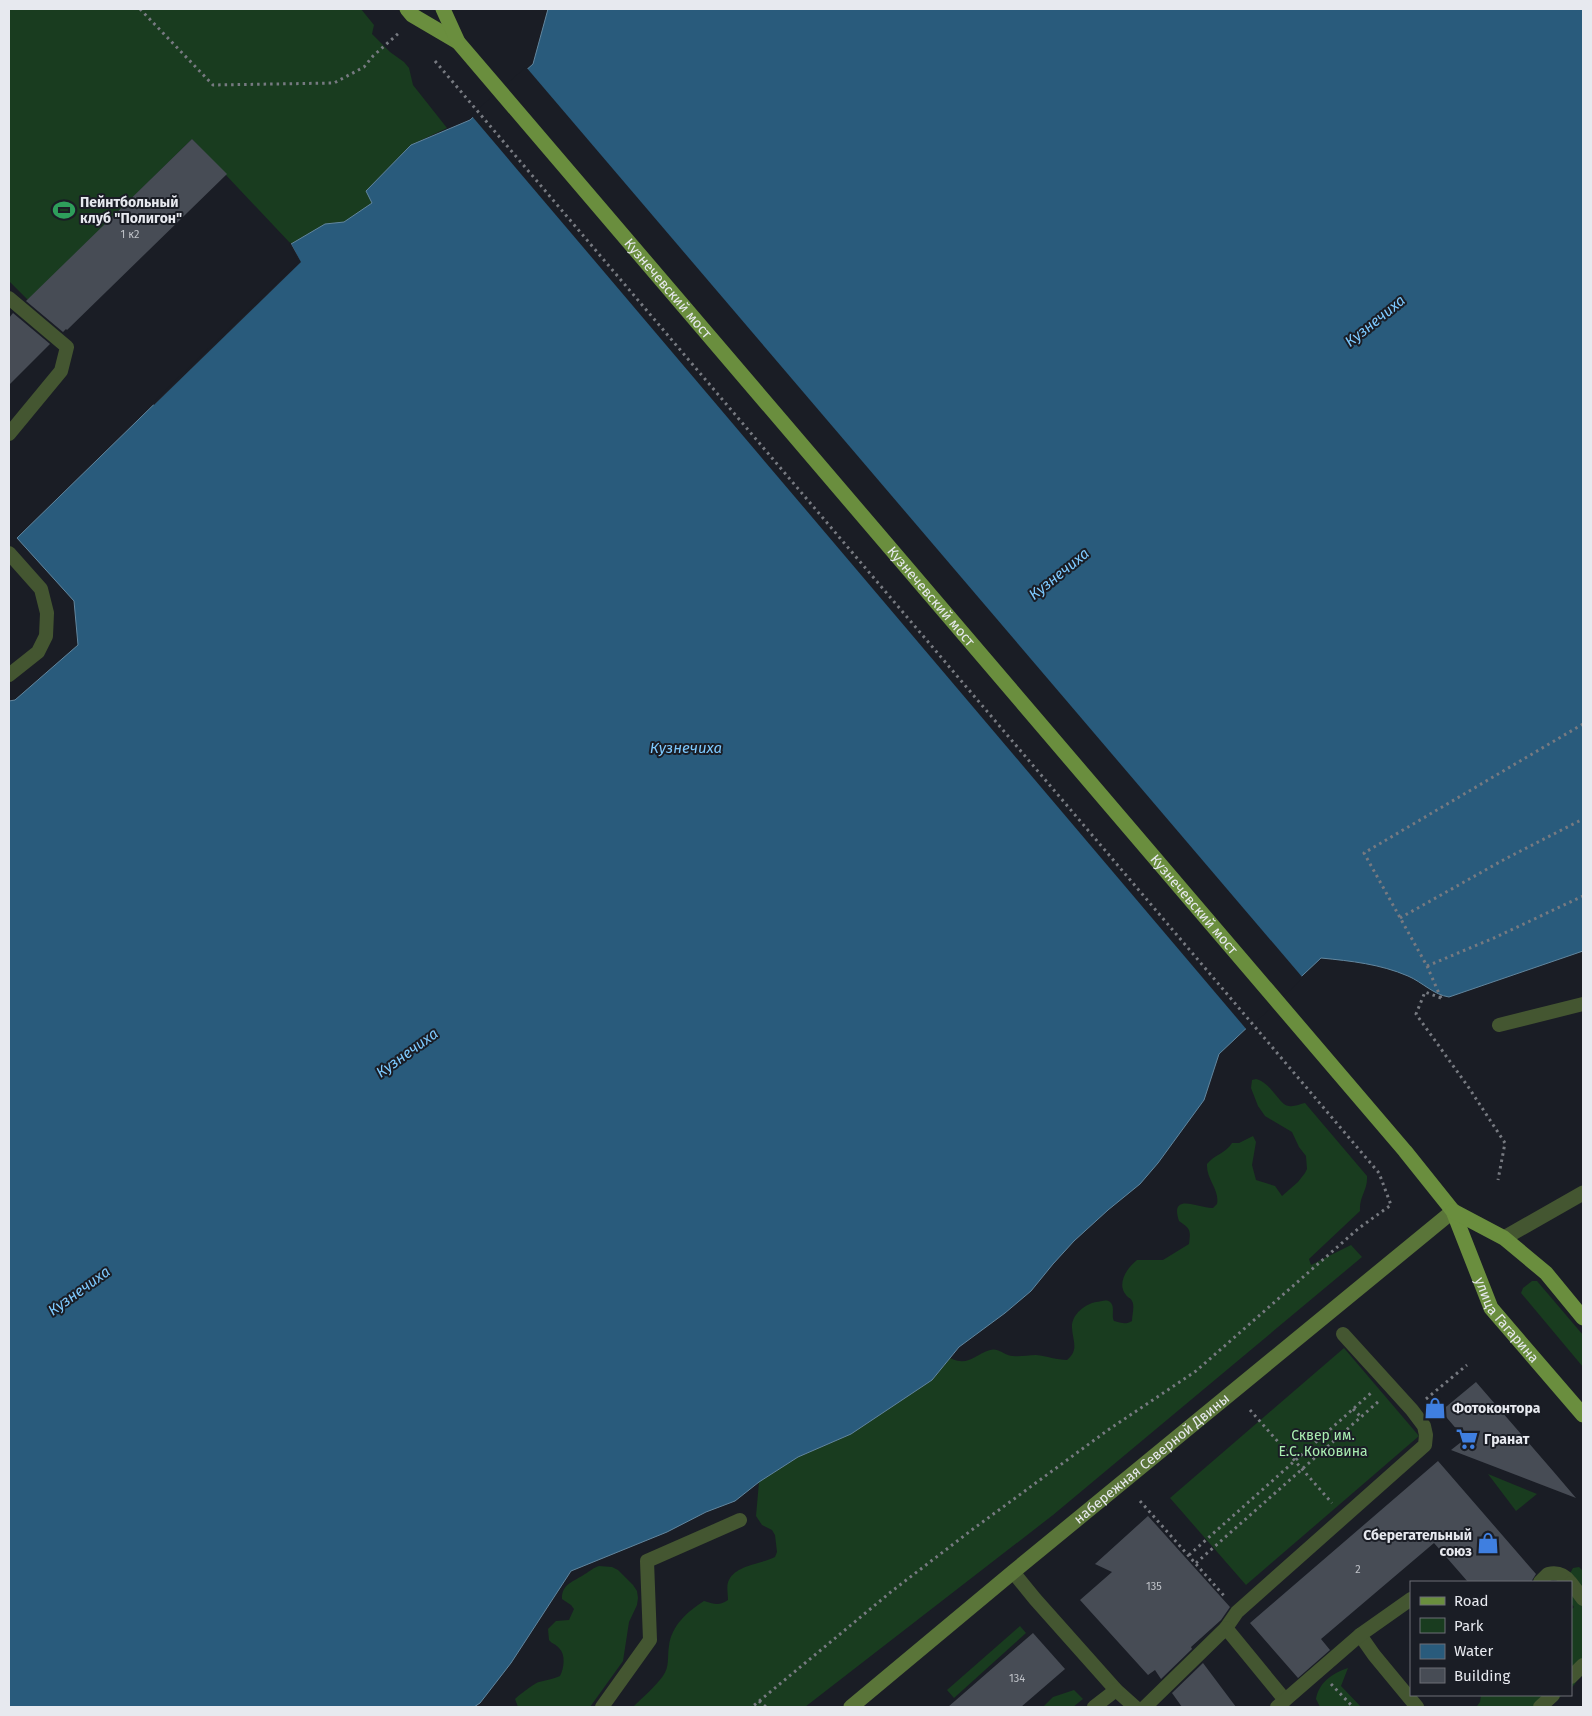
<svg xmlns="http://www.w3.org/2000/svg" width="1592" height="1716" font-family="'Fira Sans',sans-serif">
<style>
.green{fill:#193c1f}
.water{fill:#295b7c;stroke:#62869e}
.pier{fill:#1a1d25}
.building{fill:#474c55}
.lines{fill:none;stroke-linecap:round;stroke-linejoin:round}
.path{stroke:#777a81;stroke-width:3;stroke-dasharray:2.5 4;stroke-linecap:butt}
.lane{stroke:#445631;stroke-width:14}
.street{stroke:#445631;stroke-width:15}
.secondary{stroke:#5a7539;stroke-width:15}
.primary{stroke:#6a8e3e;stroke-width:15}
.labels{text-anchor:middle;stroke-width:4;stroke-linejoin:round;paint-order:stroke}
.number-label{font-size:11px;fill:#bfc2c8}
.poi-label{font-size:14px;font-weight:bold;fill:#e7e9ef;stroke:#1a1d25;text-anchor:start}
.street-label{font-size:14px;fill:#e7e9ef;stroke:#1a1d25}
.park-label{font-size:14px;fill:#a9edb1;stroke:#1a1d25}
.water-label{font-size:15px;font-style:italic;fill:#7ecaff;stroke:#1a1d25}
</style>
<rect width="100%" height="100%" fill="#1a1d25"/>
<g class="green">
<polygon points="9,9 361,9 374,25 372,34 390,52 404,62 409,68 413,85 447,128 411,145 366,191 372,203 344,223 325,224 291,244 192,139 28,300 9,281"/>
<path d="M1256,1079C1272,1083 1279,1105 1289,1106C1294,1107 1300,1104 1305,1103L1367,1176C1368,1190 1359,1196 1360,1211L1309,1259L1311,1265L1351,1245L1362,1257L1053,1515L805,1707H633C643,1697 655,1687 663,1676C670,1666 667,1657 669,1646C671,1626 688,1611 704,1601C713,1604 720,1606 728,1600C728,1594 726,1585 729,1580C736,1565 762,1564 775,1557L777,1552L775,1535L772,1530L762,1525L756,1516L759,1482L798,1457L851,1434L932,1380L950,1358C968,1367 974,1355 990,1350C998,1347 1005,1356 1013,1356C1020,1357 1028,1355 1036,1355C1047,1356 1057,1360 1067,1360C1079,1350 1073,1342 1072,1328C1071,1315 1085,1304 1096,1302C1101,1302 1107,1298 1111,1303C1115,1308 1111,1316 1114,1321C1121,1323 1126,1325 1132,1321C1132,1315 1135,1306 1132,1301C1131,1298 1128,1298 1126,1295C1116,1283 1128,1267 1137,1260H1163L1189,1244C1191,1229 1190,1229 1179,1221C1169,1191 1200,1209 1213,1208L1217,1204C1220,1190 1206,1179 1207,1164C1214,1155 1226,1153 1232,1143H1239L1253,1136L1256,1142L1252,1165L1256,1180L1275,1186L1282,1196L1298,1182L1305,1173L1307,1169L1306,1156L1299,1147L1292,1132L1265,1116L1258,1106L1251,1088L1252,1080Z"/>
<polygon points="1532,1281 1537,1281 1583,1335 1583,1367 1521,1293 1523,1288"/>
<polygon points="1344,1348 1419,1436 1246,1585 1170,1498"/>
<polygon points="1488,1474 1537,1494 1516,1511"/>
<path d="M599,1566L612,1567L618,1570L633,1585L637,1591L638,1598L637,1605L629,1622L623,1661L590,1707H518L515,1699C519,1695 535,1683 539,1682C546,1680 553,1679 560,1676C564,1669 566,1654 559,1648C556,1644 552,1644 549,1640L548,1629L556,1621L569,1620L574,1609L571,1605L562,1599C561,1584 575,1581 585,1574C590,1571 593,1568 599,1566Z"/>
<path d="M1579,1567L1583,1571V1665L1575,1684L1571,1688V1610L1574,1607C1567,1599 1573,1587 1568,1577L1573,1568Z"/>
<polygon points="1020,1626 1026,1633 954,1698 947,1690"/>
<path d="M1348,1668L1341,1686L1361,1707H1320L1316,1699C1319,1682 1333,1673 1348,1668Z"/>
<polygon points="1074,1690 1083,1699 1073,1707 1043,1707 1053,1697"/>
<polygon points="1481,1695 1563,1695 1546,1707 1468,1707 1477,1706 1480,1702"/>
</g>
<path class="water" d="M548,9H1583V951L1449,997C1434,995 1422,982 1408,976C1380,964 1351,961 1321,958L1219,1054L1204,1100L1158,1163L1140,1184L1108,1210L1074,1241L1053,1264L1031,1291L1005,1313L959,1347L932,1380L851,1434L798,1457L759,1482L735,1501L706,1512L667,1532L571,1571L511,1663L480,1703L474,1707H9V701L15,700L78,645L74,601L17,538L300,262L291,244L325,224L344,222L372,203L366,191L411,145L470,120L533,64Z"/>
<g class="pier">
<polygon points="526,67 1303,978 1247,1030 471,115"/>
<polygon points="290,242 301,262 154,405 152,403 298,262 289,245"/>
</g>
<g class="building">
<polygon points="192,139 227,174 67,330 66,329 63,332 26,301"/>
<polygon points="13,313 50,344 9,385 9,318"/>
<polygon points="1476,1382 1553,1471 1576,1498 1451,1450 1465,1439 1441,1411"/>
<polygon points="1438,1461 1536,1574 1531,1582 1468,1582 1434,1543 1321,1639 1330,1650 1298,1678 1250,1623"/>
<polygon points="1148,1516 1230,1607 1221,1620 1191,1647 1192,1649 1161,1679 1155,1670 1148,1675 1080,1600 1112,1572 1095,1564"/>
<polygon points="1033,1633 1065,1669 1021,1707 948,1707"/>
<polygon points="1203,1663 1236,1707 1182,1707 1172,1693"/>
</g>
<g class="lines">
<g class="path">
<polyline points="140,9 213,85 334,83 364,67 373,56 400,32"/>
<polyline points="435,61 1379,1173 1391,1205 1359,1228 1196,1371 1108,1430 973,1529 892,1591 752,1707"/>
<polyline points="1400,918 1505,859 1583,819"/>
<polyline points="1427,966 1494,938 1583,896"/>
<polyline points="1441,998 1427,966 1364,853 1583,724"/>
<polyline points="1441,998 1425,992 1416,1014 1469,1088 1505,1143 1498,1180"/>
<polyline points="1426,1399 1467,1365"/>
<polyline points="1353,1409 1361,1417"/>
<polyline points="1250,1410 1332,1503"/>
<polyline points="1140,1501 1226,1598"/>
<polyline points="1189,1555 1371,1393"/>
<polyline points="1196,1563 1379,1401"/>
<polyline points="1331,1684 1353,1707"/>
<polyline points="759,1701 766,1707"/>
</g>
<g class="lane">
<polyline points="9,298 67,347 61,371 9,434"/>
<polyline points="9,553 41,589 47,613 46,636 38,652 9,675"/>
<polyline points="1499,1025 1583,1004"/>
<polyline points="1013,1572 1035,1599 1116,1690 1135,1707"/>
<path d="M1540,1582L1548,1574C1557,1572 1564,1574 1570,1582"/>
<polyline points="1571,1583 1583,1599"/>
<polyline points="1226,1628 1237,1612 1425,1445 1426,1435 1424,1426 1412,1410 1343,1334"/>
<polyline points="1360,1635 1374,1655 1417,1707"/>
<polyline points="1571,1677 1583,1665"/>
<polyline points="602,1707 650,1640 647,1561 740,1520"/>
<polyline points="1094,1707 1116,1690"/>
<polyline points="1145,1707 1226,1628 1285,1700"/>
<polyline points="1277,1707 1360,1635 1411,1599"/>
<polyline points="1540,1707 1553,1695"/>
</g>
<polyline class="street" points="1504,1238 1583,1193"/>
<path class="secondary" id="s1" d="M851,1707L1013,1572L1453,1211"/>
<g class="primary">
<polyline points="407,9 412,15 458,42"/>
<path id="s2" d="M443,9L458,42L1405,1151L1453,1211L1491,1308L1583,1415"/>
<polyline points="1453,1211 1504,1238 1546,1273 1583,1318"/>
</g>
</g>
<defs>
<g id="stadium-bare" transform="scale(1.725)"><path d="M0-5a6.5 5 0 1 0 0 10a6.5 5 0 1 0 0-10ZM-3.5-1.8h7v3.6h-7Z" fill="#2e9e5b" stroke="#1a1d25" stroke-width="2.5" paint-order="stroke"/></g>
<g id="shop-bare" transform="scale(1.725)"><path d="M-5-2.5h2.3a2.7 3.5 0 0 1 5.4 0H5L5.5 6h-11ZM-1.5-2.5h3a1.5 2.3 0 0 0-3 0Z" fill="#3f7fe0" stroke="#1a1d25" stroke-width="2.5" paint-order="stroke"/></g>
<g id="supermarket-bare" transform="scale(1.725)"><path d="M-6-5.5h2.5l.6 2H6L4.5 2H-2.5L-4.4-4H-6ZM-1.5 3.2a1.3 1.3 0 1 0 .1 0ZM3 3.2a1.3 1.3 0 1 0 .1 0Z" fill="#3f7fe0" stroke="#1a1d25" stroke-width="2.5" paint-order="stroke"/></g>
</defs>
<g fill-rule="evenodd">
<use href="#stadium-bare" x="64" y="210"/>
<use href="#shop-bare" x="1435" y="1408"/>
<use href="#supermarket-bare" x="1467" y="1439"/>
<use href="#shop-bare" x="1488" y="1543"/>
</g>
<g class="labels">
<g class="number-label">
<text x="130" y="238">1 к2</text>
<text x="1358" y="1573">2</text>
<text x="1154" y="1590">135</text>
<text x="1017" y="1682">134</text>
</g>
<g class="poi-label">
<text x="80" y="207">Пейнтбольный<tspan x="80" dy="16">клуб "Полигон"</tspan></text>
<text x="1452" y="1413">Фотоконтора</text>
<text x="1484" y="1444">Гранат</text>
<text x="1472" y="1540" text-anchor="end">Сберегательный<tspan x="1472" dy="16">союз</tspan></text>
</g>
<g class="street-label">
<text dy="5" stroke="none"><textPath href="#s2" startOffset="360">Кузнечевский мост</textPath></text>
<text dy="5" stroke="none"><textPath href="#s2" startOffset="765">Кузнечевский мост</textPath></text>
<text dy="5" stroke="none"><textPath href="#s2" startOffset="1170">Кузнечевский мост</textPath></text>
<text dy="5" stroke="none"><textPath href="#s2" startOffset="1694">улица Гагарина</textPath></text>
<text dy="5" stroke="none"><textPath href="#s1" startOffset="390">набережная Северной Двины</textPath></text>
</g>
<g class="park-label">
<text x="1323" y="1440">Сквер им.<tspan x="1323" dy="16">Е.С. Коковина</tspan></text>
</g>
<g class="water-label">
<text transform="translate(1375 321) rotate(-39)" y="5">Кузнечиха</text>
<text transform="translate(1059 574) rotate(-39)" y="5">Кузнечиха</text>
<text x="686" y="753">Кузнечиха</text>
<text transform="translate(407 1053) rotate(-36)" y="5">Кузнечиха</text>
<text transform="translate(79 1291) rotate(-36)" y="5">Кузнечиха</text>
</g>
</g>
<rect width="1592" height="1716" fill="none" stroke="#e7e9ef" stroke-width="20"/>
<rect x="1410" y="1581" width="162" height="115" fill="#1a1d25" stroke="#6c6f76"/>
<rect x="1420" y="1597" width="25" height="8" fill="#6a8e3e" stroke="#6c6f76"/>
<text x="1454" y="1606" font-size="15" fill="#e7e9ef">Road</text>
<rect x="1420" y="1618" width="25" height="15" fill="#193c1f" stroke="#6c6f76"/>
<text x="1454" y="1631" font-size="15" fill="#e7e9ef">Park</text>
<rect x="1420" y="1644" width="25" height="15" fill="#295b7c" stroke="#6c6f76"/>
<text x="1454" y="1656" font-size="15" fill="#e7e9ef">Water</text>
<rect x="1420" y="1668" width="25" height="15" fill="#474c55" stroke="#6c6f76"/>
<text x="1454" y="1681" font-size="15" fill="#e7e9ef">Building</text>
</svg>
